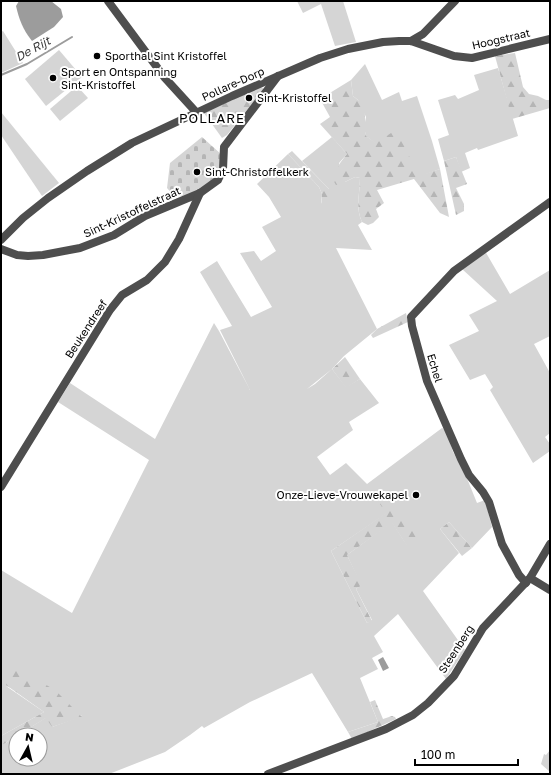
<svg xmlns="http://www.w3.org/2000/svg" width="551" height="775" font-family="'Golos Text',sans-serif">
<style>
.green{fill:#d5d5d5;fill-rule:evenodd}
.forest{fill:url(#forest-firs)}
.cemetery{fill:url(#cemetery-stones)}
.water{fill:#9c9c9c}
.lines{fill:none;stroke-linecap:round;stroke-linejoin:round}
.stream{stroke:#9c9c9c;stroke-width:2}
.minor{stroke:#4e4e4e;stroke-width:8}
.poi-dot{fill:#000;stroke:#fff;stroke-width:1.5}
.labels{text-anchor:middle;stroke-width:4;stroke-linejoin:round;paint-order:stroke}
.street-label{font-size:11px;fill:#000;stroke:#fff}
.poi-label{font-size:11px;fill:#000;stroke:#fff;text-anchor:start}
.water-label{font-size:12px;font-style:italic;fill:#3d3d3d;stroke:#fff}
.quarter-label{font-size:13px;letter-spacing:1px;fill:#000;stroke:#fff}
</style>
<defs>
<pattern id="forest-firs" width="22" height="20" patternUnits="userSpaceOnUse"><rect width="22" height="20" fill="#d5d5d5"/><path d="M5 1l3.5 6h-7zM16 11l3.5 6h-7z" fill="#b5b5b5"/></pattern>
<pattern id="cemetery-stones" width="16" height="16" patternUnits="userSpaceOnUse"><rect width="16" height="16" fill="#d5d5d5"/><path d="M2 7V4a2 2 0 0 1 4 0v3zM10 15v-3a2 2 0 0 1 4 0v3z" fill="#b5b5b5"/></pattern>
</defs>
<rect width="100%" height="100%" fill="#fff"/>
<g class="green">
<polygon points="297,1 343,1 356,42 335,46 321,4 303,13"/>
<polygon points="3,31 23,63 1,73 1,32"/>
<polygon points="59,50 82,77 46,106 25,79"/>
<polygon points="365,64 382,100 399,92 402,101 417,96 432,141 440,169 418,177 366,136 364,127 366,117 358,100 353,96 351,80"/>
<polygon points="498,68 518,136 478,150 477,148 465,153 470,168 461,172 456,157 444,161 438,139 449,135 438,100 455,95 458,99 479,90 474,75"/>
<polygon points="77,86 88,98 60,121 50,109"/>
<polygon points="1,112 59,183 42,196 1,135"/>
<path d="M332,137L347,154L339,163L345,182L355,177L360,178C360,194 355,207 362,222L358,225L372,250L336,248L377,329L344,356L332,369L307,389L315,384L332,369L346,387L360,379L379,403L349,422L353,430L317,457L330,475L346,463L367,484L442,428L446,430L453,452L464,471L477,503L485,500L492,527L472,548L449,522L440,529L459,553L423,591L465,650L446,679L398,614L374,636L383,652L372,658L378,669L360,678L378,722L348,732L312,673L250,702L204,728L202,726L190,735L165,752L109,774H1V746L16,736V759H40V735H18L47,717L52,727L82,716L6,686L44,712L1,736V570L72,613L149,460L58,402L70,383L155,439L214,323L219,331L250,390L220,330L232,326L200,272L217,261L251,317L272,307L240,253L254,251L261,261L276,251L262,227L281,217L269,197L257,184L288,154L319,187L322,194L321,204L329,189L302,161ZM387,513L408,547L392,522L347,555L361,585L356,589L372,620L367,623L331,551Z"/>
<polygon points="485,251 510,294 550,270 550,336 534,344 550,373 550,433 545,437 550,444 550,451 533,463 490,390 493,387 485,374 470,380 449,345 479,331 469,315 497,301 462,269"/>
<polygon points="550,750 550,772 541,764 544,754 546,755"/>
</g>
<g class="forest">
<polygon points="515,53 523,87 529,94 538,96 546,100 550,100 550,108 512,119 495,56"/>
<path d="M351,80L353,96L364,105C366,116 364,126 366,136L376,143L397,129L418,176L440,169L449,217L440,213L414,179L377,190L384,203L376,209L379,217L373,223L368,225L362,222C355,207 360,194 360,178L355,177L345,182L336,185L333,180C336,169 340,162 347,154L320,124L330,117L320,99Z"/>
<polygon points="260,87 263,88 263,90 227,135 222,138 204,113"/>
<polygon points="292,151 329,189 332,198 326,210 321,209 322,194 319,187 288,154"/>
<polygon points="456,157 467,184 456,188 464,204 464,211 456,215 444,161"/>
<polygon points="406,313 408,322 373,338 371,335 377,329"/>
<polygon points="345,357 360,379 346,388 332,369"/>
<polygon points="389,498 419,539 408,547 392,523 347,555 362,585 356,589 372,621 367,623 331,551 386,513 380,504"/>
<polygon points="449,522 472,548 462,556 440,529"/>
<polygon points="15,667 55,690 82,717 52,727 46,718 18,735 16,735 16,736 1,746 1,736 44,712 6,685"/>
<polygon points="375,700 383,719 392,716 395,717 396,719 352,739 348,732 378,722 370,702"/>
</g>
<path class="cemetery" d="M202,137L222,155L218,177C205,186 191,198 174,196L167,188L170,163Z"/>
<g class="water">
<path d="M19,1H51L61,9L63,17L54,27L32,41C23,30 19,19 16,6Z"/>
<polygon points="383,657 389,668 383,671 378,660"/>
</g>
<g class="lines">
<polyline class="stream" points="1,75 27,64 72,37"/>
<g class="minor">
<polyline points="108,1 165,78 196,112"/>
<polyline points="411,41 423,34 455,1"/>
<polyline points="1,240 23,218 48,198 87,171 132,143 232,96 320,58 348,49 383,42 399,41 411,41 454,56 472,58 550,39"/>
<polyline points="1,249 17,255 28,256 43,255 80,248 114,235 145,216 200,193 218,180 223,169 224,147 278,76"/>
<polyline points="1,487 110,310 122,295 147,280 165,262 179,239 200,193"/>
<polyline points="530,578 550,590"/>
<polyline points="526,583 519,575 502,544 489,502 483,492 469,475 461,459 427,381 412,326 411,317 454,271 550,202"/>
<polyline points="268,774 386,729 413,715 428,703 454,676 483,628 530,578 550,544"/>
</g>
</g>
<g class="poi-dot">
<circle cx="97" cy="56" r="4"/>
<circle cx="53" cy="78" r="4"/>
<circle cx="249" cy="98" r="4"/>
<circle cx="197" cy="172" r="4"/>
<circle cx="416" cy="495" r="4"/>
</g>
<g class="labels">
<g class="street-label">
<text transform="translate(501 39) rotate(-13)" y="4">Hoogstraat</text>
<text transform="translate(233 84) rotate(-24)" y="4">Pollare-Dorp</text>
<text transform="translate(132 212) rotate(-25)" y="4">Sint-Kristoffelstraat</text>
<text transform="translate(86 329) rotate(-57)" y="4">Beukendreef</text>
<text transform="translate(435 368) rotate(73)" y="4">Echel</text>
<text transform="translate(456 649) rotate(-57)" y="4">Steenberg</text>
</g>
<g class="poi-label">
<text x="105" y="60">Sporthal Sint Kristoffel</text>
<text x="61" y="76">Sport en Ontspanning<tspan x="61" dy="13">Sint-Kristoffel</tspan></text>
<text x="257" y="102">Sint-Kristoffel</text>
<text x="205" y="176">Sint-Christoffelkerk</text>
<text x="408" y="499" text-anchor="end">Onze-Lieve-Vrouwekapel</text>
</g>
<g class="water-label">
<text transform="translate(33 49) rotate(-29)" y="4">De Rijt</text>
</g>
<g class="quarter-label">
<text x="212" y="123">POLLARE</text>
</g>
</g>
<rect width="551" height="775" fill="none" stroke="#000000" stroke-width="4"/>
<g transform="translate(28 747) rotate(8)"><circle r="19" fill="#ffffff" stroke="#999999"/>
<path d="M0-3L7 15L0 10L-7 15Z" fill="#000000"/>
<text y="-6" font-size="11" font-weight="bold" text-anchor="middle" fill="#000000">N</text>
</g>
<path d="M415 759v6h103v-6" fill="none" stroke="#000000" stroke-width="2"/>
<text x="421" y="759" font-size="12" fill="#000000" stroke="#ffffff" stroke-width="3" paint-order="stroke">100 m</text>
</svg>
